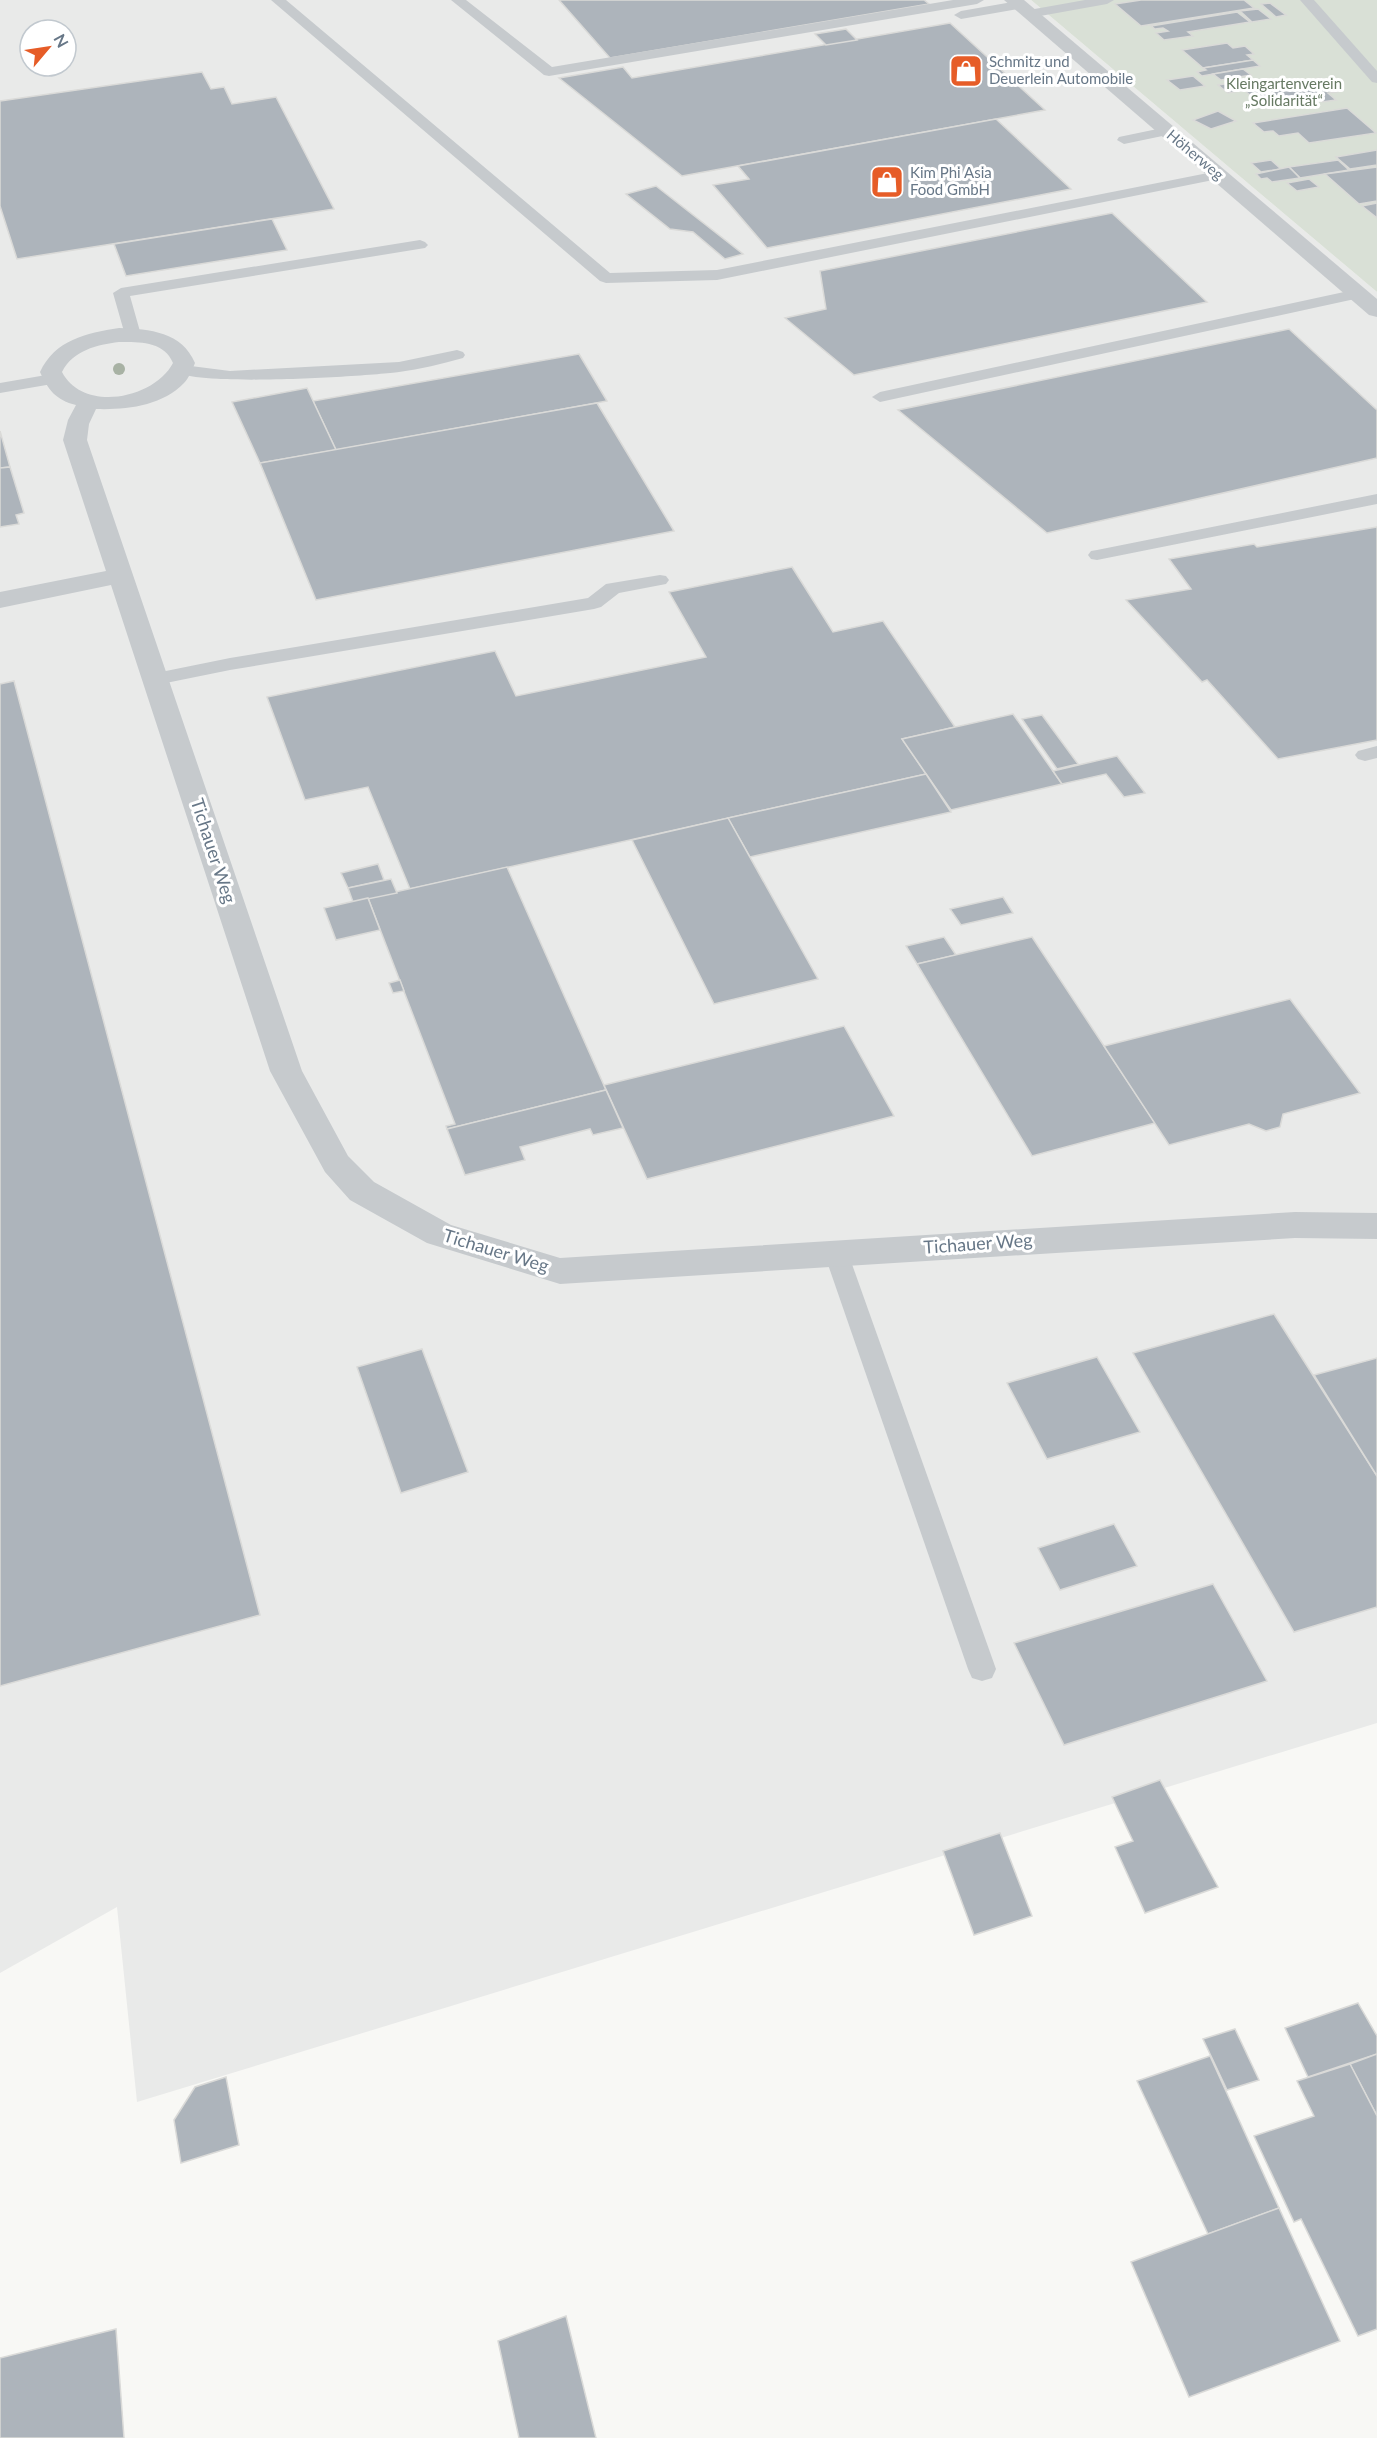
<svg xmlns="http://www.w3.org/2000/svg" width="1377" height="2438" font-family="Lato,sans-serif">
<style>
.built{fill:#e9eae9;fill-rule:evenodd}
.green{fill:#d9e0d6}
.building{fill:#adb4bb;stroke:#dadad8;stroke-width:1.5}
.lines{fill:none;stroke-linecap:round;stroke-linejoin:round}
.service{fill:#c6cacd;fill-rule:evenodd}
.minor{fill:#c6cacd;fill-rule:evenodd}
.tertiary{fill:#c6cacd;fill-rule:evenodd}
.tree{fill:#a8b2a4}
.labels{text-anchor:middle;stroke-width:6;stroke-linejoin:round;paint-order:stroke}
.far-poi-label{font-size:15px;fill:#677787;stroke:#fff;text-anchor:start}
.far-park-label{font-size:15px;fill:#667962;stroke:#fff}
.far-street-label{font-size:15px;fill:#677787;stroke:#fff}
.street-label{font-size:18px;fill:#677787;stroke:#fff}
</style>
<rect width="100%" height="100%" fill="#f8f8f5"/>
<path class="built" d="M0,0H1031L1377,292V1723L137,2102L117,1907L0,1973ZM30,30H66V66H30Z"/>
<polygon class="green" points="1031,0 1377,0 1377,292"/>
<g class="building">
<polygon points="559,0 924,0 929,4 610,58"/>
<polygon points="1141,0 1244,0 1254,8 1141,26 1115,4"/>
<polygon points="1270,3 1286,15 1276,17 1261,4"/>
<polygon points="1258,9 1271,19 1252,22 1240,11"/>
<polygon points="1237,12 1250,22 1188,32 1193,36 1164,40 1156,33 1168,31 1163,28 1155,29 1151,26"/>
<polygon points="950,23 1045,110 682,176 559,78 623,67 632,78"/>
<polygon points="846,29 857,40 826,45 815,34"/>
<polygon points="1227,43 1233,48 1245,46 1254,54 1247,55 1253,60 1203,68 1182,50"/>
<polygon points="1253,60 1260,66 1202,76 1197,72 1206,70 1203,68"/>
<polygon points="1243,69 1251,75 1221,80 1213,74"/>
<polygon points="202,72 211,89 224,87 232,104 276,97 334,209 17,259 0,206 0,101"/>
<polygon points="1193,76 1205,86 1180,90 1167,80"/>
<polygon points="1320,78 1337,92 1328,93 1336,100 1322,102 1314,95 1261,104 1245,91"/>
<polygon points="1243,81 1253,89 1228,93 1218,85"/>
<polygon points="1347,108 1376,133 1309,143 1298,133 1279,136 1273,131 1264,132 1253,123"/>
<polygon points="1218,111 1236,121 1211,129 1193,120"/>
<polygon points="996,119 1071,189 767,248 713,185 749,179 738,166"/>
<polygon points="1377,150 1377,165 1350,169 1336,157"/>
<polygon points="1271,160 1281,169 1261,172 1251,163"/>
<polygon points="1338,160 1349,170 1300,178 1289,167"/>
<polygon points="1289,167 1300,178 1272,182 1267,178 1261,179 1256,174"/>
<polygon points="1377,167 1377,201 1359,204 1325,174"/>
<polygon points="1309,179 1319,187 1297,191 1287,183"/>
<polygon points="656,186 743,254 725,259 693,232 670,229 626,194"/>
<polygon points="1377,203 1377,218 1362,206"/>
<polygon points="1112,213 1207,302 854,375 785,318 826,309 820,271"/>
<polygon points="272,219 287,250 126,276 114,244"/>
<polygon points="1289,329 1377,410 1377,458 1047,533 898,410"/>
<polygon points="579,354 607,401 336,450 313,401"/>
<polygon points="307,388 336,450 260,463 232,402"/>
<polygon points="597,403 674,531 316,600 260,463"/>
<polygon points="0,431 10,467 0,468"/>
<polygon points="10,467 24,513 16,515 19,524 0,527 0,468"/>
<polygon points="1377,527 1377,740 1278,759 1207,680 1202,682 1126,600 1191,589 1169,559 1254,544 1257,547"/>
<polygon points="792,567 833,632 883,621 955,727 902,739 926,774 410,889 368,787 305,800 267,697 495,651 516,696 706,657 669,592"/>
<polygon points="14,681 260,1615 0,1686 0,684"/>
<polygon points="1013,714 1062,784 951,810 902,739"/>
<polygon points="1042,715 1078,764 1057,769 1022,719"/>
<polygon points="1117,756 1145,793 1124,797 1106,774 1062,784 1053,771"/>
<polygon points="926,774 951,812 750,857 728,818"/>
<polygon points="728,818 818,979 714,1004 632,840"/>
<polygon points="378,864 384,880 348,888 341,873"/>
<polygon points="507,867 606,1090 447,1129 446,1126 455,1124 368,898"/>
<polygon points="391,879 397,893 353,902 348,888"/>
<polygon points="1003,897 1013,913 961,925 950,909"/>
<polygon points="368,898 380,930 336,940 324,908"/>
<polygon points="944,937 956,955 917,964 906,946"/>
<polygon points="1032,937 1104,1046 1155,1123 1032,1156 917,964"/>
<polygon points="400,980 404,991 393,993 389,983"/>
<polygon points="1290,999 1360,1093 1283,1114 1280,1127 1266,1131 1249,1124 1169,1145 1104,1046"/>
<polygon points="844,1026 894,1116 647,1179 604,1085"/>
<polygon points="606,1090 623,1128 593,1135 590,1129 520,1147 525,1160 465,1175 447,1129"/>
<polygon points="1274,1314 1377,1476 1377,1607 1294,1632 1133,1353"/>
<polygon points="422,1349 468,1472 401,1493 357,1367"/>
<polygon points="1097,1357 1140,1432 1047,1459 1007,1383"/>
<polygon points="1377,1358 1377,1476 1314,1375"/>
<polygon points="1114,1524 1137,1566 1060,1590 1038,1548"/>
<polygon points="1213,1584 1267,1681 1064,1745 1014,1643"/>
<polygon points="1160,1780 1218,1887 1145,1913 1115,1847 1133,1841 1112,1797"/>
<polygon points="1000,1833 1032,1916 974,1935 943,1851"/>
<polygon points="1358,2003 1377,2036 1377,2054 1308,2077 1285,2028"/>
<polygon points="1235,2029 1259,2080 1227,2090 1203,2039"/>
<polygon points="1377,2054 1377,2116 1350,2064"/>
<polygon points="1210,2056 1279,2208 1208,2234 1137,2081"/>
<polygon points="1350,2064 1377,2116 1377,2329 1358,2336 1301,2219 1294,2222 1254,2136 1314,2116 1297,2081"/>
<polygon points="226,2077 239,2145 181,2163 174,2120 195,2087"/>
<polygon points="1279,2208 1340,2341 1189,2397 1131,2262"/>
<polygon points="566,2316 596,2438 519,2438 498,2341"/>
<polygon points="116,2329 124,2438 0,2438 0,2358"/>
</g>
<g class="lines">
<g class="service">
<polygon points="271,0 286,0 610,273 717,270 1218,171 1225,175 1218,179 717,280 606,283 600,281"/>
<polygon points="451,0 466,0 552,67 953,0 984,0 977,4 549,76 544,75"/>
<polygon points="1085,0 1114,0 1107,4 1029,18 1022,14 1029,10"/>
<polygon points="1300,0 1314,0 1377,71 1377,83 1372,82"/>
<polygon points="1018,1 1023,2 1025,5 1023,8 961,19 954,15 961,11"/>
<polygon points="1167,127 1172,128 1174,131 1172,134 1124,144 1117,140 1119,137"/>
<polygon points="420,240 425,242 428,245 425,248 130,296 141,335 133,340 125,335 113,293 121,288"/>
<polygon points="1358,289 1364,291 1366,294 1364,297 880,402 872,397 880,392"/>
<path d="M457,350L463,352L465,355L463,358C442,364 420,369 399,372C370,376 188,388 175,370L183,365L230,371L399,362Z"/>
<polygon points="52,374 60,379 58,383 0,393 0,383"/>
<polygon points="1377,494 1377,504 1097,560 1091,559 1088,555 1091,551 1097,550"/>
<polygon points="660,575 666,576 669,580 666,584 619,593 601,607 594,609 230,670 156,685 149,683 146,679 149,675 156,673 230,658 588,598 606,584"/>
<polygon points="1377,746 1377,758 1365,761 1358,759 1355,755 1358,751"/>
<polygon points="836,1244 845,1246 848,1253 996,1669 992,1678 982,1681 972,1678 968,1669 824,1253 827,1246"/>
</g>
<path class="minor" d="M119,328C150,329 182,332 195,363C192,370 189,378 184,383C162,406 126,410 96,409L89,424L87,440L302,1071L348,1156L374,1182L451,1225L560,1258L1295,1212L1377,1213V1239L1295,1238L560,1284L427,1243L350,1200L325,1172L270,1071L111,585L0,608V592L106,571L63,440L68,420L76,405C56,400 48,390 40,372C55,340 86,333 119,328ZM119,342C139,342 164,341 173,363C154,399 83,413 62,372C73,350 97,345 119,342Z"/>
<polygon class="tertiary" points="1004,0 1024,0 1377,299 1377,317 1369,315"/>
</g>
<circle class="tree" cx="119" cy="369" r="6"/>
<defs>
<g id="shop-square" transform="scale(1.725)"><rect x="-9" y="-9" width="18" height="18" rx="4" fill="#e65c27" stroke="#fff"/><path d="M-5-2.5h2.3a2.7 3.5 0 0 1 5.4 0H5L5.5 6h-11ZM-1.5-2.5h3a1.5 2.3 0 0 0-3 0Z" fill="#fff"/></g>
</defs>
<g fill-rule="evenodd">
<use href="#shop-square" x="966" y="71"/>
<use href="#shop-square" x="887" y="182"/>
</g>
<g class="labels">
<g class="far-poi-label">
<text x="989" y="67">Schmitz und<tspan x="989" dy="17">Deuerlein Automobile</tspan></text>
<text x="910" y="178">Kim Phi Asia<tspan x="910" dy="17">Food GmbH</tspan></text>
</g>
<g class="far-park-label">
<text x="1284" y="89">Kleingartenverein<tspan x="1284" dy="17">„Solidarität“</tspan></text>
</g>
<g class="far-street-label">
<text transform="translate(1195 155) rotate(40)" y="5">Höherweg</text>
</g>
<g class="street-label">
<text transform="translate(213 851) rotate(72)" y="6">Tichauer Weg</text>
<text transform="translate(978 1244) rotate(-4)" y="6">Tichauer Weg</text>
<text transform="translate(496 1251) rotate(17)" y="6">Tichauer Weg</text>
</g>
</g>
<g transform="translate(48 48) rotate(61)"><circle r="28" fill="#ffffff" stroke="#c2c9cf" stroke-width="1.5"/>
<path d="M0-4.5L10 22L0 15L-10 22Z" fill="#e65c27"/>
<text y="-9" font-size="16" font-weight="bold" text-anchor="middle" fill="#677787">N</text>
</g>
</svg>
